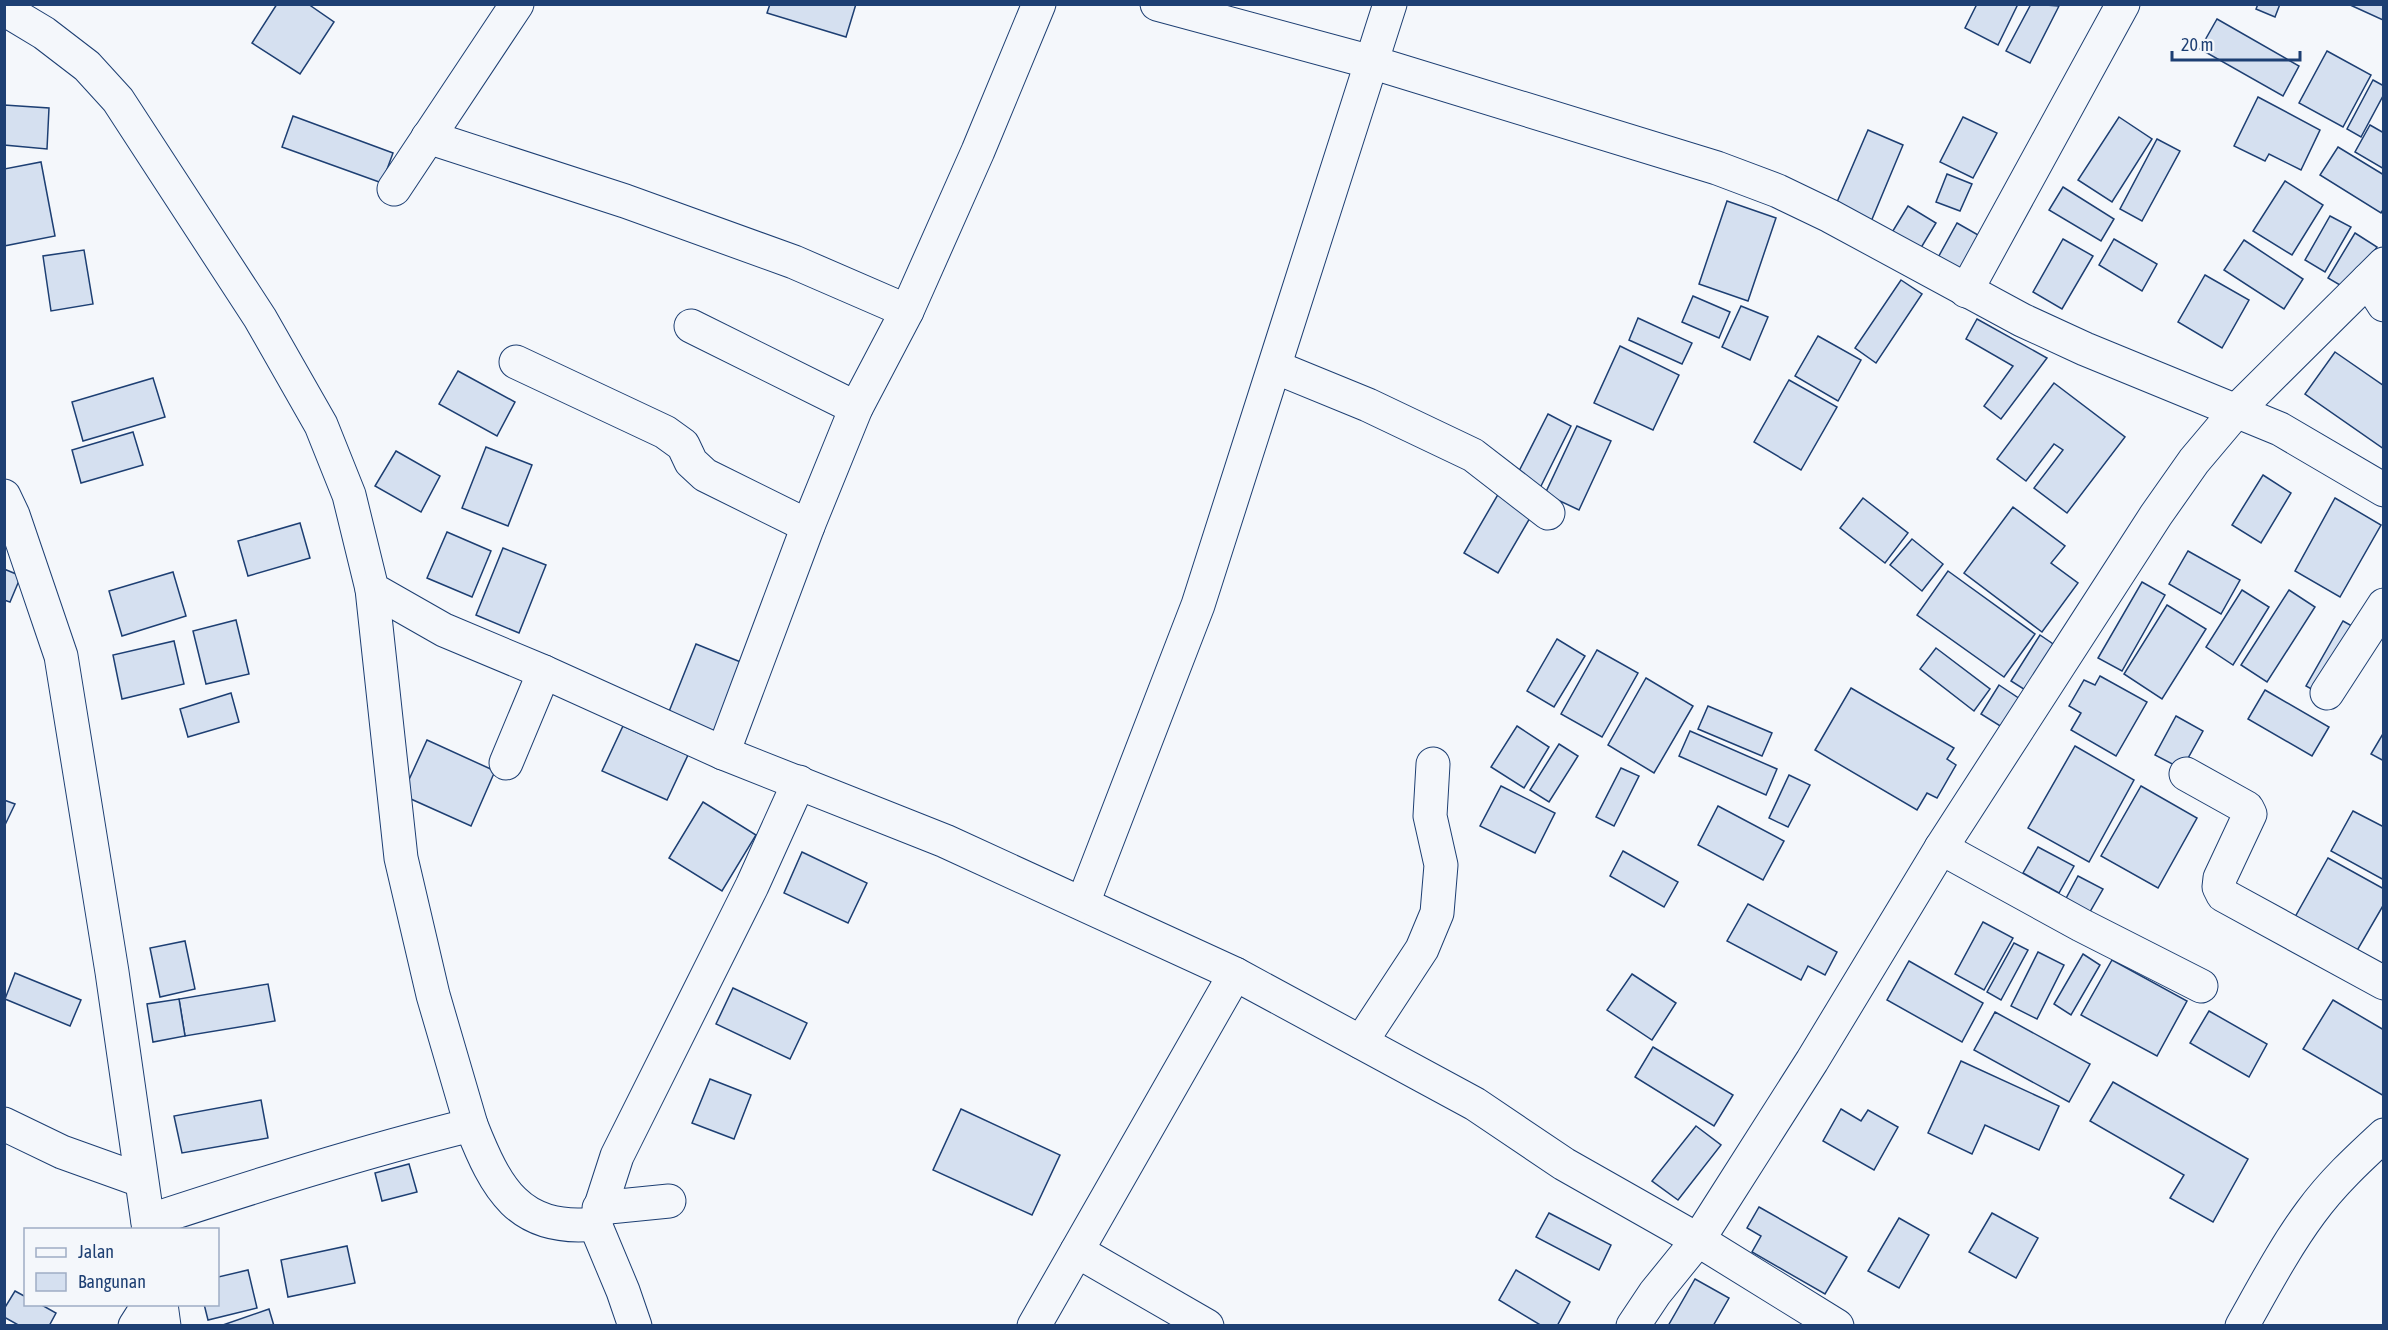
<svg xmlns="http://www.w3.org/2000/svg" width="2388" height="1330" font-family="'Asap Condensed',sans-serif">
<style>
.building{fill:#d5e0f0;stroke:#1d3f73;stroke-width:1.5}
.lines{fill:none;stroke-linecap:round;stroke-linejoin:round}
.street-casing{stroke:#1d3f73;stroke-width:35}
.secondary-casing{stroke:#1d3f73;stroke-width:35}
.street{stroke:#f4f7fb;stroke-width:33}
.secondary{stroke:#f4f7fb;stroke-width:33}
</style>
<rect width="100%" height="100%" fill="#f4f7fb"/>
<g class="building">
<polygon points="277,4 308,4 334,22 300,74 252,43"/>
<polygon points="770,4 856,4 846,37 767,13"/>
<polygon points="1977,4 2018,4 1998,45 1965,28"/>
<polygon points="2031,4 2059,6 2030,63 2006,51"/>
<polygon points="2258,4 2280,4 2275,17 2256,9"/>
<polygon points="2348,4 2384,4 2384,17 2383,20"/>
<polygon points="2217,19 2299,66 2283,96 2200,49"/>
<polygon points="2327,51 2371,75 2343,127 2299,103"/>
<polygon points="2373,80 2384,86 2384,94 2361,137 2347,129"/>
<polygon points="2258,97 2320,130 2301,170 2269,154 2265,161 2234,146"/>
<polygon points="4,105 49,108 47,149 4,145"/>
<polygon points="293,116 393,153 382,183 282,147"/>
<polygon points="1963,117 1997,133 1973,178 1940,162"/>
<polygon points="2119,117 2152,139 2112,202 2078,180"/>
<polygon points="2370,125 2384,133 2384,169 2355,152"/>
<polygon points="1868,130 1903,145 1870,224 1834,209"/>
<polygon points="2157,139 2180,151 2142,221 2120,209"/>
<polygon points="2338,147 2384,175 2384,208 2381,213 2320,175"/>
<polygon points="41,162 55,236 4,246 4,169"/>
<polygon points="1947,174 1972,184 1960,211 1936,202"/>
<polygon points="2285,181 2323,205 2292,255 2253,231"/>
<polygon points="2063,187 2114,219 2101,241 2049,210"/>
<polygon points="1727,201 1776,218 1748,301 1699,284"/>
<polygon points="1908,206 1936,223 1916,256 1888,239"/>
<polygon points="2330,216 2351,227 2325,272 2305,260"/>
<polygon points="1957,223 1987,240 1966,280 1935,263"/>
<polygon points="2355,233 2377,247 2350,291 2328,278"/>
<polygon points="2063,239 2093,256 2062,309 2033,292"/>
<polygon points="2114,239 2157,264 2142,291 2099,265"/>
<polygon points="2244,240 2303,279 2284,309 2224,270"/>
<polygon points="84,250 93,304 51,311 43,256"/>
<polygon points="2205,275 2249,300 2222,348 2178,322"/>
<polygon points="1901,280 1922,294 1876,363 1855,348"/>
<polygon points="1693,296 1730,312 1719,338 1682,322"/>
<polygon points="1741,306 1768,317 1750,360 1722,347"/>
<polygon points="1638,318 1692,343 1682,364 1629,340"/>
<polygon points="1977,319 2047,358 2001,419 1984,406 2013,366 1966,339"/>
<polygon points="1818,336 1861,360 1838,401 1795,376"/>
<polygon points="1620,346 1679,375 1653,430 1594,403"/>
<polygon points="2335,352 2384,386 2384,449 2305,394"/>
<polygon points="458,371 515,402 497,436 439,404"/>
<polygon points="153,378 165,417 83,441 72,402"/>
<polygon points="1789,380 1837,407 1801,470 1754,442"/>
<polygon points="2054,383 2125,437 2067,513 2034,488 2063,450 2054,444 2026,481 1997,459"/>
<polygon points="1548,414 1571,426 1540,488 1517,475"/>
<polygon points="1577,426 1611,441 1579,510 1545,494"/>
<polygon points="133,432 143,465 81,483 72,450"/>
<polygon points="486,447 532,465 508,526 462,508"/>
<polygon points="396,451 440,476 421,512 375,486"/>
<polygon points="2263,475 2291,493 2261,543 2232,525"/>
<polygon points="1500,491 1534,511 1498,573 1464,553"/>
<polygon points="1863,498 1908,533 1885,563 1840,528"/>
<polygon points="2335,498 2381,525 2340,597 2295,571"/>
<polygon points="2013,507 2065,546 2051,563 2078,583 2042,632 1964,573"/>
<polygon points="300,523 310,558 248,576 238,541"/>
<polygon points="447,532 491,551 472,597 427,578"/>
<polygon points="1912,539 1943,564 1922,591 1890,565"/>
<polygon points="503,548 546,565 519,633 476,615"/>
<polygon points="2188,551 2240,580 2221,614 2169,584"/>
<polygon points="4,569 21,576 10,602 4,600"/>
<polygon points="1948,571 2035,634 2004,677 1917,615"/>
<polygon points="173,572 186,616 122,636 109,591"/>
<polygon points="2142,582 2165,595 2122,671 2098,658"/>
<polygon points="2242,590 2269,607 2233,665 2206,647"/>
<polygon points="2289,590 2315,607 2267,682 2241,665"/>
<polygon points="2167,605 2206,629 2162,699 2124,674"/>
<polygon points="236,620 249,674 206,684 193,631"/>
<polygon points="2343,621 2359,630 2322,695 2306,686"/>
<polygon points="2040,635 2059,648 2030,693 2011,681"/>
<polygon points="1557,639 1585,656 1554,707 1527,691"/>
<polygon points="174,641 184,684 122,699 113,655"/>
<polygon points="696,644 743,663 715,733 668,714"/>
<polygon points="1936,648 1990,689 1974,711 1920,669"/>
<polygon points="1597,650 1638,673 1602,737 1561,714"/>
<polygon points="2100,676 2147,702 2116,756 2071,730 2081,713 2069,706 2084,680 2095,685"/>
<polygon points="1646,678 1693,706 1654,773 1608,745"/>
<polygon points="1999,685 2023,701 2005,729 1981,714"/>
<polygon points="1851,688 1954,748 1947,759 1956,765 1937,798 1927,793 1917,810 1815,750"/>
<polygon points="2265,690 2329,727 2312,756 2248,719"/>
<polygon points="231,693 239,722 188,737 180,709"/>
<polygon points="1708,706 1772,733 1762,756 1698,729"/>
<polygon points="2176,716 2203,731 2182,769 2155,755"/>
<polygon points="623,726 688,755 667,800 602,771"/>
<polygon points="1517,726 1549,747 1524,788 1491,767"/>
<polygon points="1690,731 1777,769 1766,795 1679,756"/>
<polygon points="2384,732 2384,761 2371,754"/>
<polygon points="427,740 495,771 471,826 402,795"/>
<polygon points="1559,744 1578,756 1549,802 1530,790"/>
<polygon points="2075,746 2134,780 2089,862 2028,828"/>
<polygon points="1621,768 1639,776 1614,826 1596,817"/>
<polygon points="1789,775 1810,785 1788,827 1769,818"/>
<polygon points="1501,786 1555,813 1535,853 1480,826"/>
<polygon points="2141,786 2197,818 2158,888 2101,856"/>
<polygon points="4,800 15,804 4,827"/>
<polygon points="703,802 756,835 722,891 669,858"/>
<polygon points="1718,806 1784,841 1763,880 1698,845"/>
<polygon points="2353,811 2384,827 2384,880 2331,851"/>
<polygon points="2038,847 2074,866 2059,893 2023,873"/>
<polygon points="1623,851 1678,882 1664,907 1610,876"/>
<polygon points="802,852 867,883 848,923 784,893"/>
<polygon points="2328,858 2384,889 2384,904 2351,961 2290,926"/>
<polygon points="2078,876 2103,889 2087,917 2063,904"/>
<polygon points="1748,904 1837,952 1825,975 1808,966 1801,980 1727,941"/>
<polygon points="1983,922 2013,938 1984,990 1955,974"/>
<polygon points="185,941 195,989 160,997 150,948"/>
<polygon points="2014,943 2028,950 2001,1000 1987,992"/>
<polygon points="2038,952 2064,965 2037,1019 2011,1006"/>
<polygon points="2083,954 2100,965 2071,1015 2054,1004"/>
<polygon points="2112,960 2187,1001 2157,1056 2081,1015"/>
<polygon points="1909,961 1983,1003 1962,1042 1887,1000"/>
<polygon points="15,973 81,1000 70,1026 5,999"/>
<polygon points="1632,974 1676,1003 1652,1040 1607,1010"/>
<polygon points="268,984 275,1021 185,1036 179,999"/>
<polygon points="733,988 807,1023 790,1059 716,1024"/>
<polygon points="179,999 185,1036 153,1042 147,1004"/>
<polygon points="2333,1000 2384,1030 2384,1096 2303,1049"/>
<polygon points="2209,1011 2267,1044 2249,1077 2190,1043"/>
<polygon points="1995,1012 2090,1064 2069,1102 1974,1050"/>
<polygon points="1653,1047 1733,1095 1714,1126 1635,1077"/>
<polygon points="1961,1061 2059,1106 2039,1150 1985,1125 1972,1154 1928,1133"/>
<polygon points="710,1079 751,1095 734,1139 692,1123"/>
<polygon points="2113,1082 2248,1159 2213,1222 2170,1198 2184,1175 2090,1121"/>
<polygon points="261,1100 268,1138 182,1153 174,1116"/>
<polygon points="961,1109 1060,1155 1032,1215 933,1170"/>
<polygon points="1841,1109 1861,1121 1868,1110 1898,1127 1874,1170 1823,1141"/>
<polygon points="1696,1126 1721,1145 1678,1200 1652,1181"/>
<polygon points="409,1164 417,1192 382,1201 375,1173"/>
<polygon points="1759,1207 1847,1257 1825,1294 1752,1252 1761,1236 1747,1228"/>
<polygon points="1549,1213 1611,1245 1599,1270 1536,1237"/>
<polygon points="1992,1213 2038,1238 2016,1278 1969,1252"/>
<polygon points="1899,1218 1929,1235 1899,1288 1868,1271"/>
<polygon points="347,1246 355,1283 288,1297 281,1260"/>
<polygon points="248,1270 257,1308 208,1320 204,1304 218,1304 218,1277"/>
<polygon points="1516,1270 1570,1302 1557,1326 1542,1326 1499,1300"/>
<polygon points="1695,1279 1729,1298 1713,1326 1668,1326"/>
<polygon points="15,1291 26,1297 26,1304 40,1304 56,1313 49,1326 20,1326 4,1317 4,1309"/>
<polygon points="269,1309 274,1326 220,1326"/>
</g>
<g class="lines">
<g class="street-casing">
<g id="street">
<polyline points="1157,4 1371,62 1717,168 1778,191 1830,216 2022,320 2085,349 2280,429 2384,490"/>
<polyline points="4,9 44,33 87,66 118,100 260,318 321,425 349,495 372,589 444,630 544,672 723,753 945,841 1235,974 1475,1104 1564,1164 1698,1240 1837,1326"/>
<polyline points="428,137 625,201 794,262 907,311"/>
<polyline points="394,189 517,4"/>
<polyline points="2368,280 2384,305"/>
<polyline points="1966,291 2123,4"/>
<polyline points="691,326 856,408"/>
<polyline points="516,362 665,432 683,445 691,462 705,475 808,526"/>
<polyline points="1275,367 1368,405 1473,455 1548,513"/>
<polyline points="372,589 401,858 433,995 471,1125"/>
<polyline points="2327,693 2384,605"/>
<polyline points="723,753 808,526 856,408 907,311 978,151 1039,4"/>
<polyline points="506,763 544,672"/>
<polyline points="2186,774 2247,808 2250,814 2220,878 2219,887 2223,895 2384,983"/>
<polyline points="1941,848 2081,925 2201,986"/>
<polyline points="1083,903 1198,605 1390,4"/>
<polyline points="1361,1042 1422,949 1437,913 1441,865 1430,816 1433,764"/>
<polyline points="4,1124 62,1152 140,1180"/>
<polyline points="599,1208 669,1201"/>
<path d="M148,1221C255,1186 362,1152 471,1125C496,1188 518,1232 595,1224L617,1156L752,886L799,782"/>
<polyline points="595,1224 623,1291 635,1326"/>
<polyline points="1077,1251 1207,1326"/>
<polyline points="135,1326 149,1304"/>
<polyline points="1034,1326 1235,974"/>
<polyline points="1633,1326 1655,1293 1698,1240 1812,1061 1941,848 2156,515 2194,461 2237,410 2384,264"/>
<path d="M2242,1326C2264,1287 2285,1247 2311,1212C2332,1183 2358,1159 2384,1135"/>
</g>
</g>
<g class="secondary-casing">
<g id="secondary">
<polyline points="4,496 13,515 61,656 112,972 149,1230"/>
<polyline points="161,1304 164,1326"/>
</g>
</g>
<use href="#street" class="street"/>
<use href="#secondary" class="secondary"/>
</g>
<rect width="2388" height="1330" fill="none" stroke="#1d3f73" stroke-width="12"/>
<rect x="24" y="1228" width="195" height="78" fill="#f4f7fb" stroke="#9eadc5" stroke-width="1.5"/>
<rect x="36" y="1248" width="30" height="9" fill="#f4f7fb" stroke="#9eadc5" stroke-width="1.5"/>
<text x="78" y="1258" font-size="18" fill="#1d3f73">Jalan</text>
<rect x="36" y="1273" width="30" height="18" fill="#d5e0f0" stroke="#9eadc5" stroke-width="1.5"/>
<text x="78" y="1288" font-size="18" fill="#1d3f73">Bangunan</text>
<path d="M2172 51v9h128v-9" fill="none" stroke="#1d3f73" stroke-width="3"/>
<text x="2181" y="51" font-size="18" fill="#1d3f73" stroke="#f4f7fb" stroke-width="4.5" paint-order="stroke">20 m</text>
</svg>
